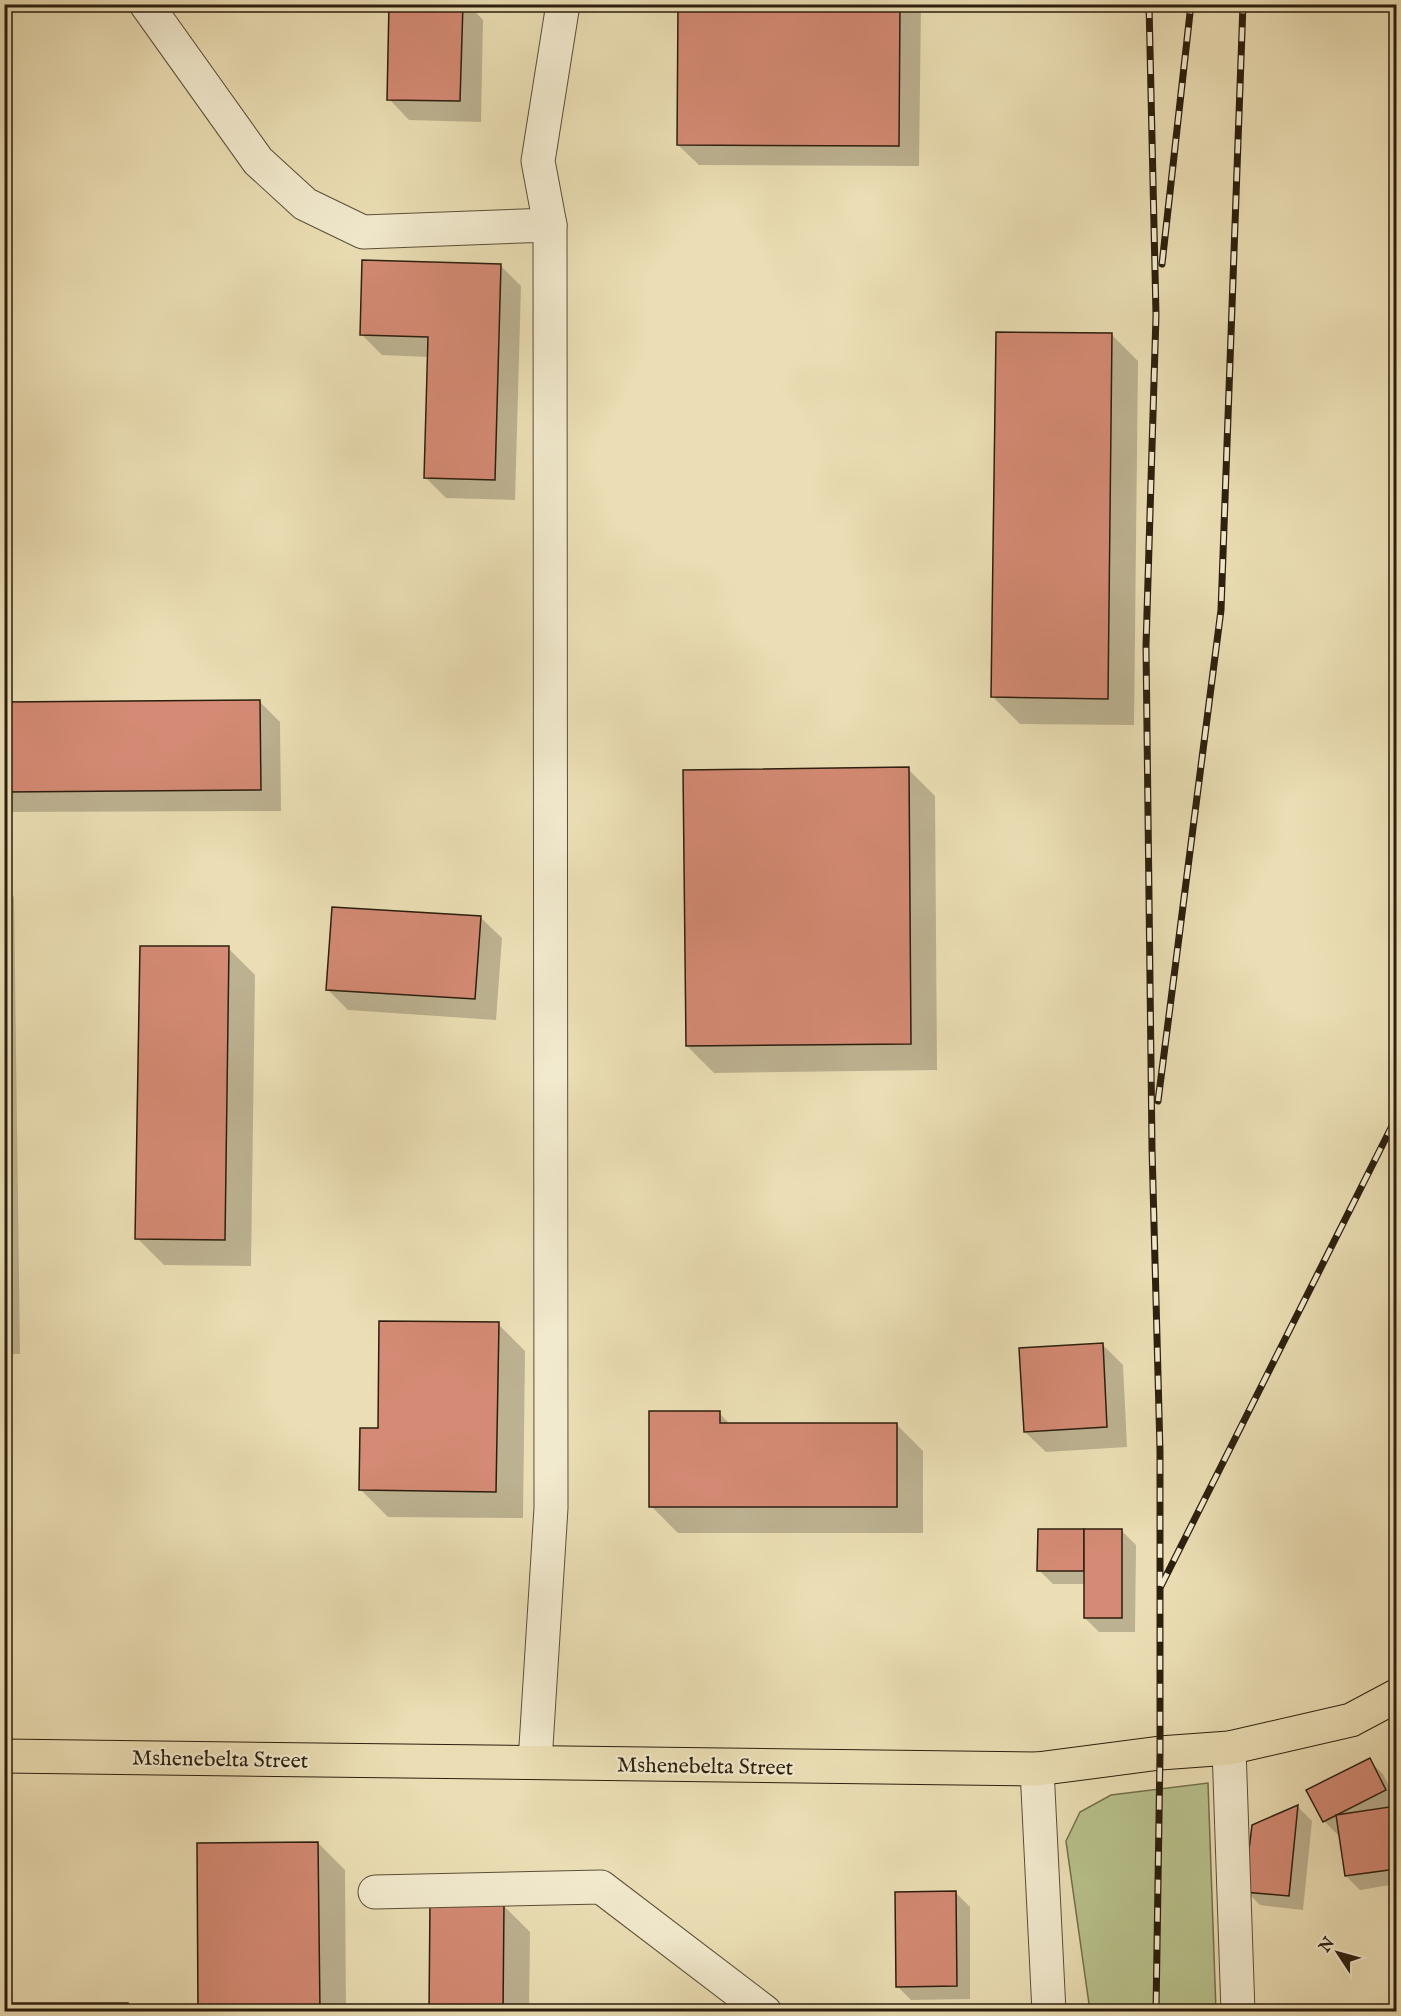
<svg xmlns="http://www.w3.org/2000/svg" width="1401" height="2016" font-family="'IM FELL English',serif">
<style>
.green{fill:#b8c18c;stroke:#72704d;stroke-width:1.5}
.shadow{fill:#0003}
.building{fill:#d48a74;stroke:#2c1f0e;stroke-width:1.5}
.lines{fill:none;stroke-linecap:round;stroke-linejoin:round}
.minor-casing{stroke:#5c4f38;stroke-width:35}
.major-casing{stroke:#2c1f0e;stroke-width:35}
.minor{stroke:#f2eace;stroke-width:33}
.major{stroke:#ebdeb4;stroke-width:33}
.rail-casing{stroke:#2c1f0e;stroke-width:7}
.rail{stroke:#f2eace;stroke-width:4.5;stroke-dasharray:14;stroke-linecap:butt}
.labels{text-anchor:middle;stroke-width:4.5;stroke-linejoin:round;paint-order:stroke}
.street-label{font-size:22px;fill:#2c1f0e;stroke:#f2eace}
</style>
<rect width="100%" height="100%" fill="#ebdeb4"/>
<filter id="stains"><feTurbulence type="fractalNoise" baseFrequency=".00333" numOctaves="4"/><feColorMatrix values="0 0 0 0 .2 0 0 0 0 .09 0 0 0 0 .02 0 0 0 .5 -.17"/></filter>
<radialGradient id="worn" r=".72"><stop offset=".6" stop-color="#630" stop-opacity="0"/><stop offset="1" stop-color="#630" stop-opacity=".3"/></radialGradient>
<polygon class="green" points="1208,1783 1216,2011 1090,2011 1066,1841 1080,1812 1111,1795"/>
<g class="shadow">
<polygon points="391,4 468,4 483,20 481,122 409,120 389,99"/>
<polygon points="680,4 921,4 919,166 699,165 678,145"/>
<polygon points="501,266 521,286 515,500 446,498 425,477 429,357 382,355 361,334"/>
<polygon points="1111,334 1138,361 1134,725 1020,724 993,697"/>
<polygon points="259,701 280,722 281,811 4,812 4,704"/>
<polygon points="908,769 935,796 937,1070 714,1073 687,1046"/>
<polygon points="4,888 14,897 20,1354 4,1354"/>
<polygon points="481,918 502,938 496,1020 348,1010 327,989"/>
<polygon points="228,948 255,975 251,1266 164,1265 137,1238"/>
<polygon points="498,1324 525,1351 523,1518 388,1517 361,1490 379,1430"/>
<polygon points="1102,1344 1123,1365 1127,1447 1046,1452 1025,1432"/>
<polygon points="719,1413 731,1425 896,1424 923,1451 923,1533 678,1533 651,1506"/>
<polygon points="1122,1531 1136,1545 1135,1632 1099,1632 1085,1618 1085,1584 1053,1584 1039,1570"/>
<polygon points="1369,1760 1383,1774 1396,1800 1396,1805 1392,1808 1396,1808 1396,1884 1360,1890 1346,1876 1340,1833 1338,1835 1324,1821"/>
<polygon points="1298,1807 1312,1821 1303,1910 1260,1905 1246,1891 1254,1826"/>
<polygon points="318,1843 345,1870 346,2012 199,2012"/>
<polygon points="956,1893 970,1907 970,1999 911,2000 897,1986"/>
<polygon points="503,1905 530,1932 529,2012 431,2012"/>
<polygon points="127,2004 134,2012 4,2012"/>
</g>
<g class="building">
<polygon points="389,4 463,4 460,101 387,100"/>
<polygon points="678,4 900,4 899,146 677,145"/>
<polygon points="362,260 501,264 495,480 424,478 428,337 360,335"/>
<polygon points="996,332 1112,333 1108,699 991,697"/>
<polygon points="260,700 261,790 4,792 4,702"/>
<polygon points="909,767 911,1044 686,1046 683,770"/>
<polygon points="332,907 481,916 475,999 326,990"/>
<polygon points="140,946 229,946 225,1240 135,1239"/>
<polygon points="379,1321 499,1322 496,1492 359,1490 360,1428 378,1428"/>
<polygon points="1103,1343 1107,1427 1024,1432 1019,1348"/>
<polygon points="649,1411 720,1411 720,1423 897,1423 897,1507 649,1507"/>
<polygon points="1038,1529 1084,1529 1084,1571 1037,1571"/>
<rect x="1084" y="1529" width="38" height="89"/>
<polygon points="1370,1758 1386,1790 1323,1822 1306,1790"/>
<polygon points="1298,1805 1289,1896 1244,1892 1252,1825"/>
<polygon points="1396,1806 1396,1869 1345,1876 1336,1815"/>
<polygon points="318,1842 320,2012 198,2012 197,1843"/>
<polygon points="956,1891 957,1986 896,1987 895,1892"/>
<polygon points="430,1903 504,1904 503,2012 429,2012"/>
<rect x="4" y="2003" width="124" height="9"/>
</g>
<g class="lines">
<g class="minor-casing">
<g id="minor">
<polyline points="146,4 258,161 305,204 363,232 550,225 551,1508 535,1762"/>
<polyline points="550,225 538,161 563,4"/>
<polyline points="1229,1748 1238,2012"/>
<polyline points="1037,1769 1049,2012"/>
<polyline points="375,1892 601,1887 765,2012"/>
</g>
</g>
<g class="major-casing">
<polyline id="major" points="4,1756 1037,1769 1160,1753 1229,1748 1351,1720 1396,1696"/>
</g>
<use href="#minor" class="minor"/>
<use href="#major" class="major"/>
<g class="rail-casing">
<g id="rail">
<polyline points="1149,4 1156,315 1146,646 1152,1148 1160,1451 1160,1753 1156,2012"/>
<polyline points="1162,264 1191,4"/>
<polyline points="1158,1101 1221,610 1243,4"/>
<polyline points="1161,1586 1396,1118"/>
</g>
</g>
<use href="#rail" class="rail"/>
</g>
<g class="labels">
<g class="street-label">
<text transform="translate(220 1758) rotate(1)" y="8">Mshenebelta Street</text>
<text transform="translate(705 1765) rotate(1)" y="8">Mshenebelta Street</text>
</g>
</g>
<rect width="1401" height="2016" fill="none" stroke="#ebdeb4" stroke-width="24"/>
<rect x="6" y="6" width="1389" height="2004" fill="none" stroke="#2c1f0e" stroke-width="3"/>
<rect x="12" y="12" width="1377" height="1992" fill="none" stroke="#2c1f0e" stroke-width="1.5"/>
<g transform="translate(1338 1953) rotate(306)" stroke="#f2eace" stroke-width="4.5" paint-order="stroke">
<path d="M0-4.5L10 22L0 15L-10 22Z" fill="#2c1f0e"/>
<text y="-9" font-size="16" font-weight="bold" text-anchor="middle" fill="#2c1f0e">N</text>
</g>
<rect width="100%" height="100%" filter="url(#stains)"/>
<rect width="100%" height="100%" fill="url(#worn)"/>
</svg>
